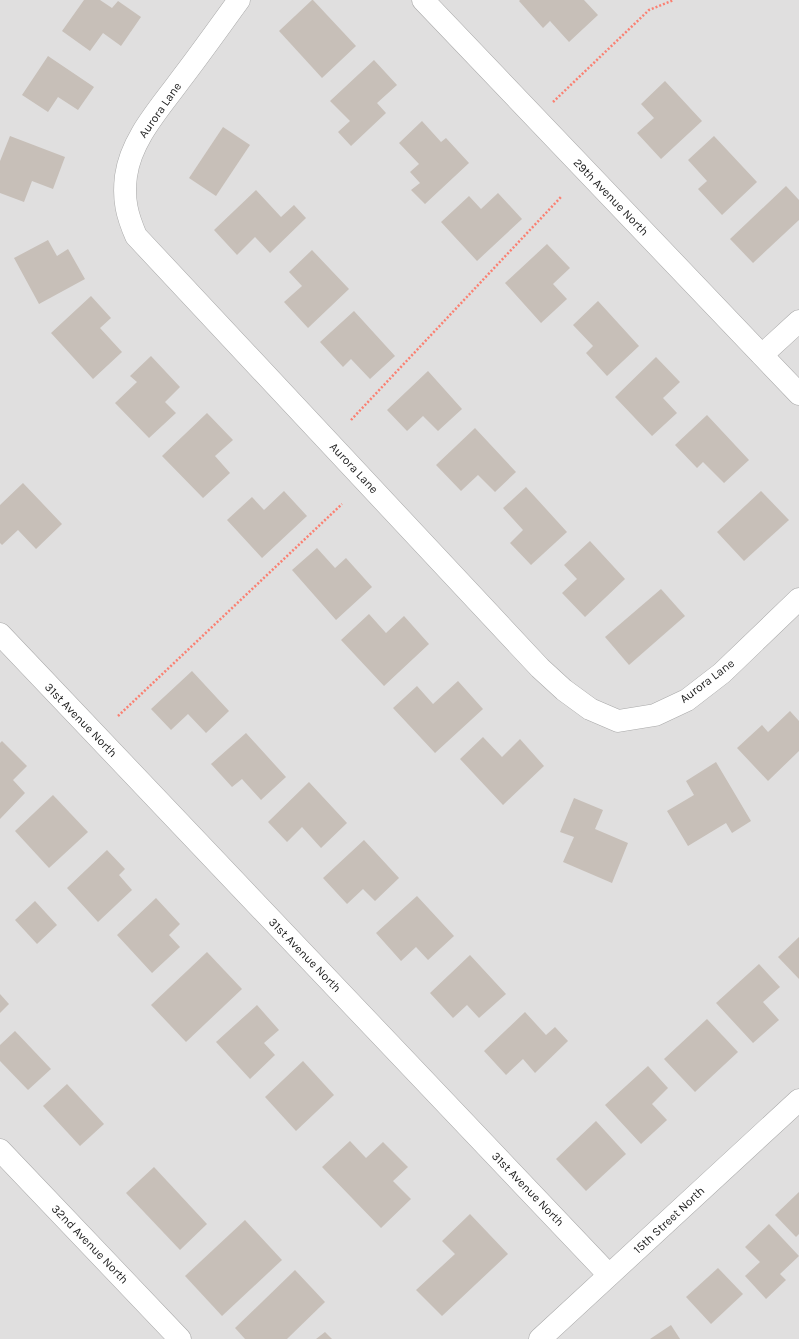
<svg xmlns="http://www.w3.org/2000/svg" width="799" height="1339" font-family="Karla,sans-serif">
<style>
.residential{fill:#e0dfdf}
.building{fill:#c7bfb8}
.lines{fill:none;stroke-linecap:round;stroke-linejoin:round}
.street-casing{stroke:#a9a9a9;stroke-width:23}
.path{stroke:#fa8072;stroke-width:2.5;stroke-dasharray:2 2;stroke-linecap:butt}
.street{stroke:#fff;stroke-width:22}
.labels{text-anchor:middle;stroke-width:3.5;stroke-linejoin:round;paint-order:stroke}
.street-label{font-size:12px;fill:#222;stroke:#fff}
</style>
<rect width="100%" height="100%" fill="#f2efe9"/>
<rect class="residential" x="0" y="0" width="799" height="1339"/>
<g class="building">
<polygon points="84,0 100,0 112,8 118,1 141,17 121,46 103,33 90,51 62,31"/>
<polygon points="312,0 313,0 356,46 322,78 279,31"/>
<polygon points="520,0 584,0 598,15 569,42 550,21 543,28 519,1"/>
<polygon points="48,56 94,87 78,110 58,97 48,112 22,95"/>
<polygon points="374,60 397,85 377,103 386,113 351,146 338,132 350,121 330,101"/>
<polygon points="665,81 702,121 661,159 637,133 654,118 641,104"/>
<polygon points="422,121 441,142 446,138 469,163 425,204 411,190 420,183 410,172 419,164 399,143"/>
<polygon points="223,127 250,145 216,196 189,178"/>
<polygon points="10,136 65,157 53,189 32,181 24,202 0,193 0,161"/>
<polygon points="714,136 757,182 722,215 698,189 707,181 688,160"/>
<polygon points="786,186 799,200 799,220 753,263 730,239"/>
<polygon points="256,190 281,217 294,205 306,218 270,253 255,237 237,255 214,230"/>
<polygon points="498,193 522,219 477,261 441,222 469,196 481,209"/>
<polygon points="48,240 57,256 68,249 85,279 39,304 14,258"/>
<polygon points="547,244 570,268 553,284 567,299 541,323 505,283"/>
<polygon points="312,250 349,289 308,328 284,302 302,286 289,272"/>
<polygon points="91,296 111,318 100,328 122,352 93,379 51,333"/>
<polygon points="598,301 639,346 607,376 586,353 593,346 573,325"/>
<polygon points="354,311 395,356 370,379 351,359 343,367 320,342"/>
<polygon points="151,356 180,387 165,402 176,413 149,438 115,403 137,382 130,376"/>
<polygon points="656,357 680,382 663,398 677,413 652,436 615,397"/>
<polygon points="428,371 462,409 438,431 423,416 407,431 387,410"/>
<polygon points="207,413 233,440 215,456 230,473 203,498 162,456"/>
<polygon points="707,415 749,460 724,483 703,462 697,468 675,445"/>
<polygon points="475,428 516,472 495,492 478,475 461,491 436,465"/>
<polygon points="23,483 62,524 36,549 18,530 2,545 0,543 0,505"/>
<polygon points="526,487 567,532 531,565 510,543 523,530 503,508"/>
<polygon points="284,491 307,516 262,558 227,520 252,497 264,510"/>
<polygon points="761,491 789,520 744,561 717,532"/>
<polygon points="590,541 625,579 585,617 562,593 577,579 564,565"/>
<polygon points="317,548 335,568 346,558 372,587 336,620 292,570"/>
<polygon points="661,589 685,616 629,665 605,637"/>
<polygon points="369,614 386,633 404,616 429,644 384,686 341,640"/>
<polygon points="192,671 229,711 206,733 188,714 171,730 151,709"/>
<polygon points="458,681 483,709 435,753 393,708 417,686 433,704"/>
<polygon points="790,711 799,721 799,751 768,781 737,748 762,725 768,732"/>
<polygon points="246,733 286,777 261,800 242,779 232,787 211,764"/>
<polygon points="483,737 502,757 520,739 544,766 503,805 460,759"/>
<polygon points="2,741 27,766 13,780 25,793 0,819 0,743"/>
<polygon points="716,762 751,821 732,833 726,823 688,846 667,811 694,795 686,781"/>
<polygon points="309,782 347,823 321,848 302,827 287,842 268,822"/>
<polygon points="53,795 88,832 49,868 15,831"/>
<polygon points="574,798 603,810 595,829 628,843 612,883 563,862 574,837 560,832"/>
<polygon points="364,840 399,878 375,901 363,889 347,904 323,878"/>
<polygon points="107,850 125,869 119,875 132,890 98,922 67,888"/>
<polygon points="417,896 454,936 428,960 416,947 401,961 376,933"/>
<polygon points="156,898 180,924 169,935 180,947 152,973 117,935"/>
<polygon points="35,901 57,925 37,944 15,920"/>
<polygon points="799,937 799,979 778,957"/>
<polygon points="207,952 242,989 186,1042 151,1005"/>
<polygon points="470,955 506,994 479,1018 467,1005 453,1018 430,993"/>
<polygon points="759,964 780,987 763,1002 779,1020 753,1043 716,1003"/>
<polygon points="0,994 9,1004 0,1013"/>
<polygon points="257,1005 279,1030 264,1043 275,1055 250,1079 216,1042"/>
<polygon points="525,1012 546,1035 555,1027 568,1041 535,1073 523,1059 506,1075 484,1051"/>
<polygon points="707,1019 738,1052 695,1092 664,1059"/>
<polygon points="15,1031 51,1069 28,1090 0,1061 0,1045"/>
<polygon points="303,1061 334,1095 296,1131 265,1097"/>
<polygon points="648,1066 668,1088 652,1104 667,1120 641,1144 605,1105"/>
<polygon points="67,1084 104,1124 80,1146 43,1106"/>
<polygon points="596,1121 626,1154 586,1191 556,1159"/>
<polygon points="350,1141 366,1158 383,1142 408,1167 393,1181 411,1199 381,1228 322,1167"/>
<polygon points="154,1167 207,1224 180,1250 126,1193"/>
<polygon points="799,1192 799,1234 796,1237 775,1215"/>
<polygon points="470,1214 508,1254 442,1316 416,1290 455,1254 442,1241"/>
<polygon points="245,1220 282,1260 222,1316 185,1276"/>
<polygon points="769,1224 799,1256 780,1274 786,1280 766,1299 745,1276 760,1262 745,1247"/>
<polygon points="718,1268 743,1294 711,1324 686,1297"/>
<polygon points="295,1270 325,1302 287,1339 245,1339 235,1328"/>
<polygon points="671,1325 680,1339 650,1339"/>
<polygon points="325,1332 332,1339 316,1339"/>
</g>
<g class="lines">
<g class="street-casing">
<g id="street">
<path d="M239,0C220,26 201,53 181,79C160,108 131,139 126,176C123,200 127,215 136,236L540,668L564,690L590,709L618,721L655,715L687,700L722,673L799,599"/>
<polyline points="423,0 799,394"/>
<polyline points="762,355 799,321"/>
<polyline points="0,634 609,1275"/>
<polyline points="0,1150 180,1339"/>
<polyline points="540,1339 799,1100"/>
</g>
</g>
<g class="path">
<polyline points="553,102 649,10 674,0"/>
<polyline points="351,420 561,197"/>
<polyline points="118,716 342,504"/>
</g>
<use href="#street" class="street"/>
</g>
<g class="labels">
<g class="street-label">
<text transform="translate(160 110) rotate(-55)" y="4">Aurora Lane</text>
<text transform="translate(611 197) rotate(46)" y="4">29th Avenue North</text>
<text transform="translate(354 468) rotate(47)" y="4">Aurora Lane</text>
<text transform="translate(707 681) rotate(-37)" y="4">Aurora Lane</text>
<text transform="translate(81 720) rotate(46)" y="4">31st Avenue North</text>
<text transform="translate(305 955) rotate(46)" y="4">31st Avenue North</text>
<text transform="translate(528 1189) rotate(46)" y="4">31st Avenue North</text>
<text transform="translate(669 1220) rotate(-43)" y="4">15th Street North</text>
<text transform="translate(90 1244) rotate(46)" y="4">32nd Avenue North</text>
</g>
</g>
</svg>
